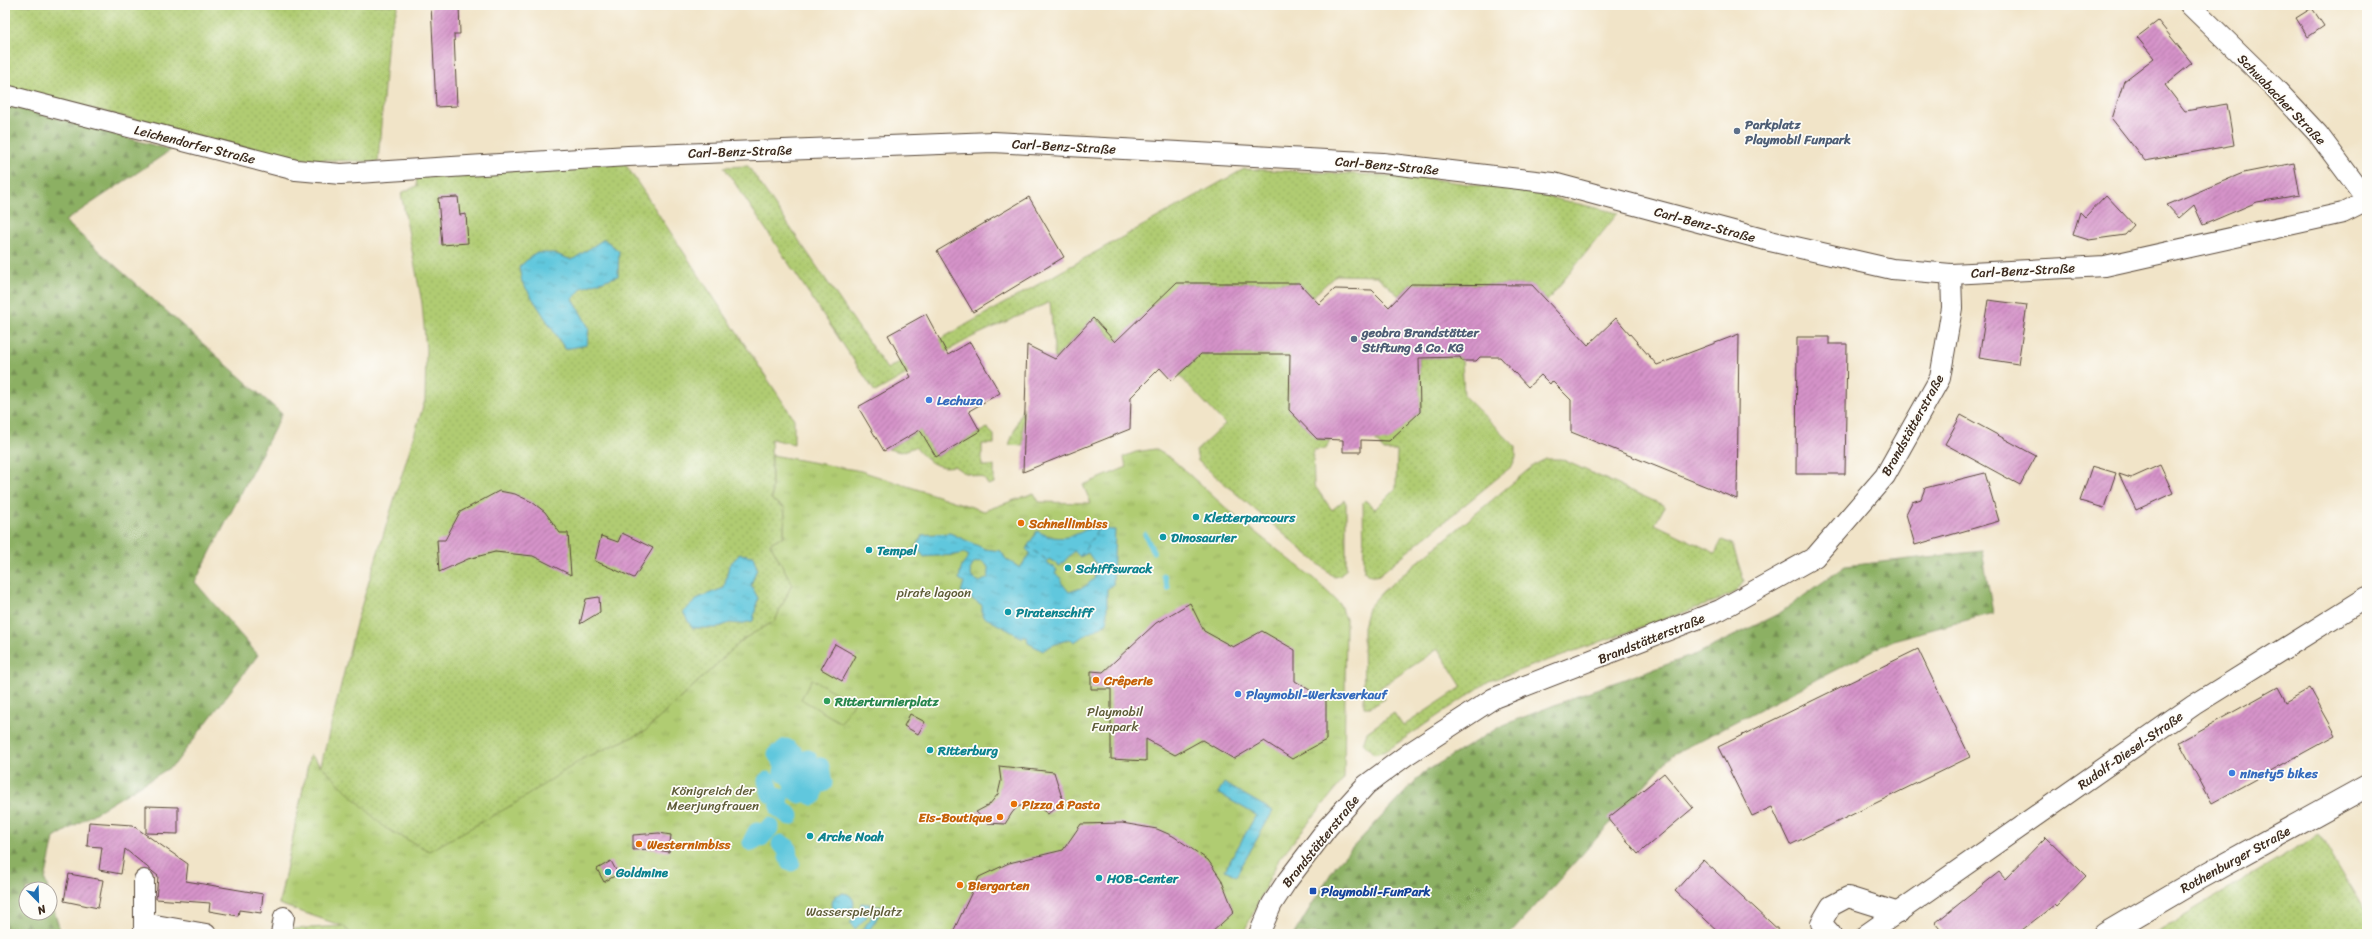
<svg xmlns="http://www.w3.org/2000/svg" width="2372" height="939" font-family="Sriracha,sans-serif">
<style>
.grass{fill:url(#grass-dots);stroke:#767b48}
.forest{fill:url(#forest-firs);stroke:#646d41}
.park{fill:url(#park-tufts);stroke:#767b48}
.pitch{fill:#b0cc72;stroke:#767b48}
.water{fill:url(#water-ripples);stroke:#4e787e;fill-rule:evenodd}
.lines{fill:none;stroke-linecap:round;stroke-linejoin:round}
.stream{stroke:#60c7dd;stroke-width:5.5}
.canal{stroke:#60c7dd;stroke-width:19}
.ferry{stroke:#465957;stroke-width:1;stroke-dasharray:5 4;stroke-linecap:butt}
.building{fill:url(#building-hatch)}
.minor-casing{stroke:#564638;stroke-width:22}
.major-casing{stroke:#564638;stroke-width:24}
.minor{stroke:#fff;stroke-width:20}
.major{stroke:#fff;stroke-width:22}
.service-dot{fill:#5c6f8a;stroke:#fdfcf7;stroke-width:1.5}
.shop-dot{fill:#3f7fe0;stroke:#fdfcf7;stroke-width:1.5}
.culture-dot{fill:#0f9aa8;stroke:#fdfcf7;stroke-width:1.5}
.food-dot{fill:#e8710a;stroke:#fdfcf7;stroke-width:1.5}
.leisure-dot{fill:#2e9e5b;stroke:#fdfcf7;stroke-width:1.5}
.transit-dot{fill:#1a4fb4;stroke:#fdfcf7;stroke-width:1.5}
.labels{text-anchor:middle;stroke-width:3.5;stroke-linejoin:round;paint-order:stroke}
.street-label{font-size:13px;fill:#3b2a1e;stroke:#fdfcf7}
.service-label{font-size:13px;font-weight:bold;fill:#4e5e75;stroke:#fdfcf7;text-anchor:start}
.shop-label{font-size:13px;font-weight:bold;fill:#366cbe;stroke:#fdfcf7;text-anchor:start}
.culture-label{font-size:13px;font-weight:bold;fill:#0d838f;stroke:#fdfcf7;text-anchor:start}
.food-label{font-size:13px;font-weight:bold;fill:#c56008;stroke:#fdfcf7;text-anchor:start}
.park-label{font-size:13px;fill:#5e5b37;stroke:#fdfcf7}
.leisure-label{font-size:13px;font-weight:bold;fill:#27864d;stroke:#fdfcf7;text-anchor:start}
.transit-label{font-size:13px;font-weight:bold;fill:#164399;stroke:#fdfcf7;text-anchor:start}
</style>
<defs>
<pattern id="grass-dots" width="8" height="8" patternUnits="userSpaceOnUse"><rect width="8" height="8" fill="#b0cc72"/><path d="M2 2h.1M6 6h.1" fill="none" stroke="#98af62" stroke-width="1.8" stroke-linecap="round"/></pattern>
<pattern id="forest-firs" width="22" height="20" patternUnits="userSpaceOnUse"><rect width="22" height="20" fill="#8cb064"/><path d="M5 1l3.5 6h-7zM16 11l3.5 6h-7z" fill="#748f52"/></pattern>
<pattern id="park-tufts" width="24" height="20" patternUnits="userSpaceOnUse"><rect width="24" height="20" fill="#b0cc72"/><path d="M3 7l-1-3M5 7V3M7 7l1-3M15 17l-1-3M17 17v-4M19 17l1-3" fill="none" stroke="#98af62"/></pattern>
<pattern id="water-ripples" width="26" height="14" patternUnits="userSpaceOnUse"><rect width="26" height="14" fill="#60c7dd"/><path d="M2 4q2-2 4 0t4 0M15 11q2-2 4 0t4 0" fill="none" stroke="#50a2b3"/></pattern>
<pattern id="building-hatch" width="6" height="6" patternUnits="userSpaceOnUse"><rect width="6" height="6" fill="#d593c9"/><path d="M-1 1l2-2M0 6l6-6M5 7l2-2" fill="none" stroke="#ae78a3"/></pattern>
</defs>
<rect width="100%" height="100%" fill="#fdfcf7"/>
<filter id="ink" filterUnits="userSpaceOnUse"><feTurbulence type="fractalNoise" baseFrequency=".025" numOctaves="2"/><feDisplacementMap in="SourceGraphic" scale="8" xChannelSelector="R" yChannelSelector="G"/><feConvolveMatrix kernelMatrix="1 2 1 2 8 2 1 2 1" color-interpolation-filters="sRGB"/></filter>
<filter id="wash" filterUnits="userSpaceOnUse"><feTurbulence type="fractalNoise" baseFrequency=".012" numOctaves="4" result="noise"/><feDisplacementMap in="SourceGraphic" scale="16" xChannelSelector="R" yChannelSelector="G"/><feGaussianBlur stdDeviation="0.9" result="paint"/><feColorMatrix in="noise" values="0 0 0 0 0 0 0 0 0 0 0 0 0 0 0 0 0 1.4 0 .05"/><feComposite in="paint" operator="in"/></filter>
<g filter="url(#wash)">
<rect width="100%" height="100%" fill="#f1e4c8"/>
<g class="grass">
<polygon points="5,5 398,5 388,37 378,162 304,159 251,150 5,86"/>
<polygon points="624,162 794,419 794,444 771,439 772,500 785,508 784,536 770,543 792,584 775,621 745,638 644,732 584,758 524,934 291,934 292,929 344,926 279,904 310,755 321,765 357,620 425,400 426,350 422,303 401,193 417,186 416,177"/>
<polygon points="748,166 887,369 1244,169 1418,177 1531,193 1618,213 1547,301 1531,285 1411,284 1399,296 1377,276 1336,275 1312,297 1299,283 1176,283 1126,332 1120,346 1093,318 1055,359 1050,302 972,337 875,392 724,167"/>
<polygon points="1201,354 1290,354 1289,410 1317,439 1330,440 1326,449 1313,450 1314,485 1332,510 1344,500 1346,503 1346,569 1340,576 1334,577 1198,461 1196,451 1225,424 1179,375"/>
<path d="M1460,357L1462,361L1464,396L1516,447V457L1512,466L1379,575C1372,577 1368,577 1364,570L1363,502L1365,500L1375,509L1396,488L1397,451H1384L1375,440L1420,412L1419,358Z"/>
<polygon points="1023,407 1023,446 1009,445"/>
<path d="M987,428L994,435V444H982V466H994V483L988,485L984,478L963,472L954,466C936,470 927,460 915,447L901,452L888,449L920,430L936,457Z"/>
<polygon points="1546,459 1561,459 1665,506 1655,524 1715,553 1722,540 1732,544 1744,581 1737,591 1716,601 1489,681 1386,751 1374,754 1363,743 1367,732 1394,713 1403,726 1462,687 1438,649 1378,689 1385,699 1370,707 1364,707 1363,627 1368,608 1382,592 1534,465"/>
<polygon points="2319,834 2364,910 2367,908 2367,934 2153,934"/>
</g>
<g class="forest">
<polygon points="5,104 171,150 65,221 282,414 195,582 258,655 174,765 54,838 45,880 48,889 26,889 26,913 50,913 50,897 61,934 5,934"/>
<polygon points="1982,551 1993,613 1893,640 1672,755 1510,934 1294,934 1336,865 1423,773 1501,726 1590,691 1697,654 1780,613 1845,566"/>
</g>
<polygon class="park" points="1155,449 1172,459 1236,517 1313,578 1339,603 1346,619 1344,779 1279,859 1243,934 351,934 345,927 279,904 310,755 385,828 429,851 514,804 584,758 644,732 745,638 775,621 792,584 770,543 784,536 785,508 772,500 772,455 861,471 984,511 1034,493 1039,502 1091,503 1083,485 1127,467 1123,457 1136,452"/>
<polygon class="pitch" points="812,679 853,703 841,723 801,699"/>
<g class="water">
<polygon points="604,239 619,251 618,276 582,288 573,299 589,328 587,345 565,349 522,282 519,267 535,253 553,253 572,260"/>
<path d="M1089,528L1115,530L1113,585L1107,589V623L1074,642L1071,639C1063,641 1048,646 1043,651L1028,643L1027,637H1021L982,616V605L970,598L971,595L961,592L964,582L959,579L962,565L969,556L964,553C951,557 938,555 924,557L916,547L922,535L950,533L985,549L1001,551L1006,559L1020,568L1030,553L1026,549L1037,531C1058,542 1070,538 1089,528ZM1074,551L1080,557L1088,553L1097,566L1094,579L1084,587L1069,592L1061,582L1062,579L1055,574L1057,570L1047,562L1049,559L1060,566ZM981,561C989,565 990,570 988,578L980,582L972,578L970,570L974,563Z"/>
<polygon points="740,554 753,556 757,568 751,585 758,598 753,621 740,624 730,623 716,628 692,628 683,612 700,597 724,588 729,565"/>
<polygon points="1224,783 1273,811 1236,876 1225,870 1256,815 1218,793"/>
<circle cx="843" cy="904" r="11"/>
<polygon points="861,903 870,904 866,918 855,929 850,922 859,914"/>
<polygon points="876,906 882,907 875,922 866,934 858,934 870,920"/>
</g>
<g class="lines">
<g class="stream">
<polyline points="1145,534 1153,552"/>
<polyline points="1164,576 1168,588"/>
</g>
<g class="canal">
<polyline points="786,748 794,754 795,765 804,771 803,781 814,785 813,796"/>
<polyline points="777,754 785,766 783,772 794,779 793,789 800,794"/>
<polyline points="808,759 811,766 820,767 823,783"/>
<polyline points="767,781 771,794 779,798 780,809 790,816"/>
<polyline points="752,842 757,832 761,837 770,827"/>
<polyline points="781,844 787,848 788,857 791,862"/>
</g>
<g class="ferry">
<polyline points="1027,546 1048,561"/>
<polyline points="1080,557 1098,529"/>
</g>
</g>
<g id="blocks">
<g class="building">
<polygon points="431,5 459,5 460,34 454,34 457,106 436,107"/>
<polygon points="2312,8 2324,26 2308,37 2296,18"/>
<polygon points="2158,21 2192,63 2165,85 2185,111 2227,104 2234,145 2145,161 2112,119 2124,81 2154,58 2137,37"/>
<polygon points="2294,163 2300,195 2257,202 2203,225 2194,205 2179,218 2167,205 2243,173"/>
<polygon points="2106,195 2134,225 2125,235 2089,240 2073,235 2080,212 2085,217"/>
<polygon points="458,197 460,215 466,214 468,243 442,245 438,198"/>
<polygon points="1029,197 1064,257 973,312 937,251"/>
<polygon points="1176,283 1299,283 1319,304 1335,289 1372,290 1389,307 1411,284 1532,285 1588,345 1616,318 1657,365 1739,334 1737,499 1571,432 1571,400 1552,381 1550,384 1541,375 1528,387 1500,357 1480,357 1476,361 1462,361 1460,357 1419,358 1420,412 1389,441 1361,440 1361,452 1343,452 1343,440 1317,439 1289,410 1290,354 1201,354 1172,381 1160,368 1131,397 1130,429 1023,472 1027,345 1055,359 1093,318 1115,342"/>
<polygon points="1988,300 2027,305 2018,364 1979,358"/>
<polygon points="926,314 948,355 970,342 1000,393 969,411 980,431 936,457 920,430 884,451 858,407 911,377 888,335"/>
<polygon points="1797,337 1829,337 1829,344 1847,344 1845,474 1796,474"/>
<polygon points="1961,415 2036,456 2020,485 1945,444"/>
<polygon points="2160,465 2173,493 2136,510 2119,474 2131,478"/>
<polygon points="2092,466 2116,473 2104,508 2080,501"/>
<polygon points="1985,473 1999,521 1915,545 1906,514 1912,502 1921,499 1925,488"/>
<polygon points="499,491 515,494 532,502 545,512 560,533 568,533 571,575 533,556 495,552 468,559 439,572 437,540 445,540 460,512"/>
<polygon points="622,533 653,548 634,578 595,561 601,536 618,542"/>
<polygon points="599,597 600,612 580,624 586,599"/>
<polygon points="1190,603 1204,631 1233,647 1262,631 1295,650 1295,681 1326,700 1326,740 1292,759 1264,741 1234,759 1202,740 1175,755 1146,739 1146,761 1111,759 1111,689 1091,689 1091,671 1103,672 1156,623"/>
<polygon points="835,644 856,656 842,681 821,669"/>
<polygon points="1918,649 1970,757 1790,845 1772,807 1752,816 1718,747"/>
<polygon points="2278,687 2286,702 2310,688 2336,735 2212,803 2179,742"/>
<polygon points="910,714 925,722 918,734 904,726"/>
<polygon points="999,766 1054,772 1063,801 1048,814 1037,806 1024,805 1017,807 1012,813 1005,824 988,823 976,812 989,805 998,794 1001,781"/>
<polygon points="1664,773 1693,808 1638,854 1608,818"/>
<polygon points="146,806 178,807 178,834 146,833"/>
<polygon points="89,822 132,825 188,864 186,881 263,894 261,913 239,910 238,916 209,911 210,903 156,899 158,876 125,849 121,874 99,870 102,847 87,846"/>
<polygon points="1122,823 1157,829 1173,836 1208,860 1221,879 1234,912 1210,934 952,934 979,877 1009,863 1063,850 1081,824"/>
<polygon points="659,833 671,835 669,852 650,849 633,850 633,835"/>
<polygon points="2046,837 2086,876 2056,907 2054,905 2017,934 1944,934 1935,923 1999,872 2005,879"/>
<polygon points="1703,860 1783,934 1721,934 1675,891"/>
<polygon points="611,861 618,874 604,882 597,869"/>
<polygon points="69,874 103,880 98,908 64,901"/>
</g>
</g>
</g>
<g filter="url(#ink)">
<use href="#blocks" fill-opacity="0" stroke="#564638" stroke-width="1"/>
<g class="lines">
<g class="minor-casing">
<g id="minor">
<polyline points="2190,5 2275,88 2318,134 2367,200"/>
<polyline points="5,95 296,170 341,174 628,156 993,142 1383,163 1553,183 1770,241 1892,269 1951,274 2105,266 2343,213 2367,201"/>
<polyline points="144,923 206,934"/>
<polyline points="144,934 144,880"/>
<polyline points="281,934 284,917"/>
<polyline points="1259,934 1272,904 1287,881 1328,827 1366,785 1408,754 1494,698 1720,610 1815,557 1885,476 1940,378 1952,308 1951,274"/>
<polyline points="1831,934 1821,923 1831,906 1848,897 1899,913"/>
<polyline points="1867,934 2194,705 2367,597"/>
</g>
</g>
<g class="major-casing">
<polyline id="major" points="2105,934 2202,877 2367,786"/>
</g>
<use href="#minor" class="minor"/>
<use href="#major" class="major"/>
</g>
</g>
<g class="service-dot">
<circle cx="1737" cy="131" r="4"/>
<circle cx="1354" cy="339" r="4"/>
</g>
<g class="shop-dot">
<circle cx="929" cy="400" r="4"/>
<circle cx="1238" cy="694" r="4"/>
<circle cx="2232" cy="773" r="4"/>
</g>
<g class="culture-dot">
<circle cx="1196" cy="517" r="4"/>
<circle cx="1163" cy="537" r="4"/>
<circle cx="869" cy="550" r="4"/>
<circle cx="1068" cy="568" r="4"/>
<circle cx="1008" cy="612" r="4"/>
<circle cx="930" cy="750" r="4"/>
<circle cx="810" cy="836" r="4"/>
<circle cx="608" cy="872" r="4"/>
<circle cx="1099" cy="878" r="4"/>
</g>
<g class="food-dot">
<circle cx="1021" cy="523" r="4"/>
<circle cx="1096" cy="680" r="4"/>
<circle cx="1014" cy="804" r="4"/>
<circle cx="1000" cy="817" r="4"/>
<circle cx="639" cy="844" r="4"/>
<circle cx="960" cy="885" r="4"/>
</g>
<circle class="leisure-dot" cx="827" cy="701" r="4"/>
<rect class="transit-dot" x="1309" y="887" width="8" height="8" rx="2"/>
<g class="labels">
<g class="street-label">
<text transform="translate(2282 99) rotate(46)" y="5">Schwabacher Straße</text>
<text transform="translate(195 144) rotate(14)" y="5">Leichendorfer Straße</text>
<text transform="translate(1064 146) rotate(3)" y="5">Carl-Benz-Straße</text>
<text transform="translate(740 151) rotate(-2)" y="5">Carl-Benz-Straße</text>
<text transform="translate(1387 165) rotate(5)" y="5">Carl-Benz-Straße</text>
<text transform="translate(1705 224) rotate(15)" y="5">Carl-Benz-Straße</text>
<text transform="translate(2023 270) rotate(-3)" y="5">Carl-Benz-Straße</text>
<text transform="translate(1912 425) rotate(-61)" y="5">Brandstätterstraße</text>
<text transform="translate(1651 638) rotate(-22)" y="5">Brandstätterstraße</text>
<text transform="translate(2130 750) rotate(-35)" y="5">Rudolf-Diesel-Straße</text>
<text transform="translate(1320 841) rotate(-51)" y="5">Brandstätterstraße</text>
<text transform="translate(2235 859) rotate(-29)" y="5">Rothenburger Straße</text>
</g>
<g class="service-label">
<text x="1745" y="129">Parkplatz<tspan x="1745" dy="15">Playmobil Funpark</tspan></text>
<text x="1362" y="337">geobra Brandstätter<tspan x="1362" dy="15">Stiftung &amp; Co. KG</tspan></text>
</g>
<g class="shop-label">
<text x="937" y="405">Lechuza</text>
<text x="1246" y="699">Playmobil-Werksverkauf</text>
<text x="2240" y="778">ninety5 bikes</text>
</g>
<g class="culture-label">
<text x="1204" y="522">Kletterparcours</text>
<text x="1171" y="542">Dinosaurier</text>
<text x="877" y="555">Tempel</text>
<text x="1076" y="573">Schiffswrack</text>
<text x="1016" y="617">Piratenschiff</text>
<text x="938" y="755">Ritterburg</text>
<text x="818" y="841">Arche Noah</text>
<text x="616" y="877">Goldmine</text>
<text x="1107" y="883">HOB-Center</text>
</g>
<g class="food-label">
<text x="1029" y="528">Schnellimbiss</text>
<text x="1104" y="685">Crêperie</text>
<text x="1022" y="809">Pizza &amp; Pasta</text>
<text x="992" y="822" text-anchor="end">Eis-Boutique</text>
<text x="647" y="849">Westernimbiss</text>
<text x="968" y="890">Biergarten</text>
</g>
<g class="park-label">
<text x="934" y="597">pirate lagoon</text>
<text x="1115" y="716">Playmobil<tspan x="1115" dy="15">Funpark</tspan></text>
<text x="713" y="795">Königreich der<tspan x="713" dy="15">Meerjungfrauen</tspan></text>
<text x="854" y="916">Wasserspielplatz</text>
</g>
<g class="leisure-label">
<text x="835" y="706">Ritterturnierplatz</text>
</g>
<g class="transit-label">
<text x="1321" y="896">Playmobil-FunPark</text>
</g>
</g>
<rect width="2372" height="939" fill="none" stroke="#fdfcf7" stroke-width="20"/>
<g transform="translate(38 901) rotate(157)"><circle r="19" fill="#fdfcf7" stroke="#afa8a0"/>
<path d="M0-3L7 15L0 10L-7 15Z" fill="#1f6fb2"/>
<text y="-6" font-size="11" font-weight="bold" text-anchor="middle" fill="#3b2a1e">N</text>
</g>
</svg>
